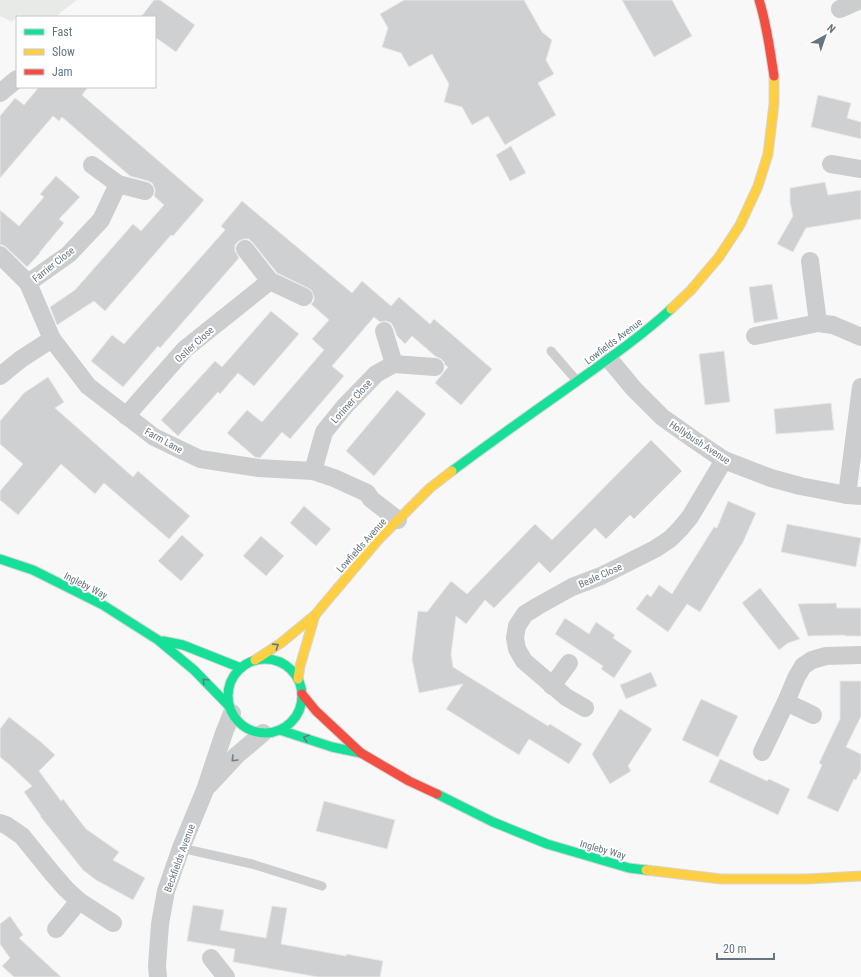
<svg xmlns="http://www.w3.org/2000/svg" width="861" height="977" font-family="'Roboto Condensed',sans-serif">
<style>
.green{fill:#e7eae6}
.building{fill:#cfd0d2;stroke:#e8e8e8}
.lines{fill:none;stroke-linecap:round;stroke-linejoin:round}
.fast-casing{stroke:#d4d5d6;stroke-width:11}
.slow-casing{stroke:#d4d5d6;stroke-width:11}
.jam-casing{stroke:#d4d5d6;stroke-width:11}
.lane{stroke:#cbcdce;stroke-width:9}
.street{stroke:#cbcdce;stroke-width:18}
.fast{stroke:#16e098;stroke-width:9}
.slow{stroke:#ffcf43;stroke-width:9}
.jam{stroke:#f24e42;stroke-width:9}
.oneway{stroke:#627a81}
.oneway2{stroke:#707e88}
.labels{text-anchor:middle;stroke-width:4;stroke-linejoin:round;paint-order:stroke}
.street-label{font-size:10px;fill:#667580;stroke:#fff}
</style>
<rect width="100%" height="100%" fill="#f8f8f8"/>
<polygon class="green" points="0,0 77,0 61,12 56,17 22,17 19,14 12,22 0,16"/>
<g class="building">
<polygon points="154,0 160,0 195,25 176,52 155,37 155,17 141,17"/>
<polygon points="404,0 524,0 542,32 552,40 546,60 554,74 538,83 556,115 505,145 488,116 472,125 462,107 444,102 449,84 432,54 409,67 401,53 382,47 388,28 380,14"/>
<polygon points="622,0 672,0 692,36 654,57"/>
<polygon points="39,87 88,87 82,95 204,200 173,236 171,235 105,311 94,301 57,325 50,307 75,290 133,224 141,231 164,205 154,196 155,193 155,189 152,183 148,181 130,176 62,117 59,121 53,116 0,178 0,116 15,98 24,105"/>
<polygon points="818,95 851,103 847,118 861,122 861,139 811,127"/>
<polygon points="511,146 526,173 510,181 496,155"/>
<polygon points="56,176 80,197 59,219 64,223 39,253 40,253 27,267 7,248 3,245 0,245 0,210 19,226 44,197 40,194"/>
<polygon points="825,182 828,195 861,190 861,219 806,228 793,252 777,244 793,216 790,202 790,188"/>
<polygon points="242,201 352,293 362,281 391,306 399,297 430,324 434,319 492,369 461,405 435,383 448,367 445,365 444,362 441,359 435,356 412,336 405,344 397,336 394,328 391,323 386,321 380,322 374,317 332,366 344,376 290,439 282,432 260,458 255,457 227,433 247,410 262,422 324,350 312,339 329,320 311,304 314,301 314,297 312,291 308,288 277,273 253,243 249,239 244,239 239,241 235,245 235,251 239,258 160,348 158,346 123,387 91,361 112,335 124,344 225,230 221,226"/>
<polygon points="772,284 778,319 754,323 749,287"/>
<polygon points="271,311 299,334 254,386 238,373 220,394 218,392 178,436 161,420 215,361 222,367"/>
<polygon points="724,351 730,402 705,405 699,354"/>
<polygon points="48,377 64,402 55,408 133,477 138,471 190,516 169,539 104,483 95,494 61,464 18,515 0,500 0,491 23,464 0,444 0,421 24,393"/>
<polygon points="397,390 426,414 374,476 346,451"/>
<polygon points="831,403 834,430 776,434 774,409"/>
<polygon points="651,440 682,471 634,519 630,515 606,539 595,528 550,573 539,562 494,608 485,600 466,624 456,616 451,654 453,667 548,726 550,724 582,744 569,764 529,739 519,755 446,709 463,684 419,693 412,659 418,611 427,612 451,581 467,594 535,524 552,540"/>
<polygon points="728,501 756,513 743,542 700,612 687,604 668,632 636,609 647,594 651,597 659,585 672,594 714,527 717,528"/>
<polygon points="304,506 331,529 316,546 290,523"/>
<polygon points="787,524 861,538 856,567 781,552"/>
<polygon points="182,535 204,555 181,581 158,561"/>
<polygon points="261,536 284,556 266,576 243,556"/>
<polygon points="760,588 800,639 788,643 779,650 742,603"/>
<polygon points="836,603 837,608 861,608 861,636 845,636 845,635 808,636 798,604"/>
<polygon points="565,618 589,634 596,622 615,635 613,638 632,651 614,678 601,669 603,666 555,634"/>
<polygon points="651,672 657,686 626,699 620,685"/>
<polygon points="840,681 861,681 861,716 846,747 861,754 861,770 856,780 854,779 838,812 807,798 822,765 819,763 840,719"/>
<polygon points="701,699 738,716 718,757 682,740"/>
<polygon points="620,709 652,729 628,766 631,771 610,784 592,754"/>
<polygon points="9,717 41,742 55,755 39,771 61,801 63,799 86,829 119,852 113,860 145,878 133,900 96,880 83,870 40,816 41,816 24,792 32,786 10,765 0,757 0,729"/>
<polygon points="720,759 767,781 769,779 790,789 778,815 709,782"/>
<polygon points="324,801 395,820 387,849 316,831"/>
<polygon points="193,905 224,910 220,930 266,938 272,906 287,908 281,944 346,956 346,954 383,961 380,977 318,977 233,962 235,949 187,941"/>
<polygon points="10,916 23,935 19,938 61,977 14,977 2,966 10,958 0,944 0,924"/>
</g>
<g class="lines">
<g class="fast-casing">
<g id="fast">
<path d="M452,471C490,443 529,415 569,387C604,362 639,338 671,309"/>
<polyline points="0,559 33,570 103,605 158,640 194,670 229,706"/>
<polyline points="163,641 183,645 241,668"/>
<circle cx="265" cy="696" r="37"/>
<polyline points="280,730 332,747 361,753"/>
<polyline points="437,794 493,822 547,844 629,868 646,870"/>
</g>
</g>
<g class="slow-casing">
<g id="slow">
<polyline points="671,309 691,290 719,257 740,225 758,186 768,154 774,104 774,76"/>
<polyline points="255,660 281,643 315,615 379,539 430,488 452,471"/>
<polyline points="298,679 300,666 315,615"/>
<polyline points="646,870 721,879 806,879 861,876"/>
</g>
</g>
<g class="jam-casing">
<g id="jam">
<path d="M759,0C767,25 770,51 774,76"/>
<polyline points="302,694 316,711 361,753 409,781 437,794"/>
</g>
</g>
<g class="lane">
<polyline points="551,351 577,381"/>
<polyline points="181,848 252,864 322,886"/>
</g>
<g class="street">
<polyline points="840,9 860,0"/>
<polyline points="0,93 17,79"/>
<polyline points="831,164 861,169"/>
<polyline points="118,184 145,191"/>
<polyline points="0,255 28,283 52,339 88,386 154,437 200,459 258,468 313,471 334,478 367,493 371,499 398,520"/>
<polyline points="810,261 818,323"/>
<polyline points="270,281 304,297"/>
<polyline points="28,283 69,254 101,220 118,184 92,165"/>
<polyline points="755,336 818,323 833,325 861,337"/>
<polyline points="609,359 634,389 662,417 693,439 724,460 771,478 800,486 847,495 861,496"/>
<polyline points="394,364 435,367"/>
<polyline points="0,376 21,359 52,339"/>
<polyline points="126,416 185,349 270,281 245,249"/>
<polyline points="313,471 324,432 345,406 376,374 394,364 384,331"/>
<polyline points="847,495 861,387"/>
<polyline points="552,686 569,663"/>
<polyline points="786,702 813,715"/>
<polyline points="585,708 566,697 524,661 517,649 515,638 517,626 525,614 538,606 572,587 601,576 655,549 670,539 680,529 690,517 724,460"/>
<polyline points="762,752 786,702 796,678 803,666 812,660 826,656 861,655"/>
<polyline points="209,785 237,755 263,733"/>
<polyline points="0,823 6,825 22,836 52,873 66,889 79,901 113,923"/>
<polyline points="56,929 79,901"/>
<polyline points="211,958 226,977"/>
<polyline points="158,977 157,966 160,924 166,891 181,848 205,790 224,733 232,713"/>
</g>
<use href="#fast" class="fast"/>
<use href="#slow" class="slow"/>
<use href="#jam" class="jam"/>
</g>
<defs><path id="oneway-chevron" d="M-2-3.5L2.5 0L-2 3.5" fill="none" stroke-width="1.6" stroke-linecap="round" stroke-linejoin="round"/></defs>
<g class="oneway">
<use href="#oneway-chevron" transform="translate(276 646) rotate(-33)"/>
<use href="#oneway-chevron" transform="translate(205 681) rotate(-134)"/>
<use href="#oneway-chevron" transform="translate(306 738) rotate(-163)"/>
</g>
<use class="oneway2" href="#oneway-chevron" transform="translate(234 759) rotate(134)"/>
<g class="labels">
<g class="street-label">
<text transform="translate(53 264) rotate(-38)" y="4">Farrier Close</text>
<text transform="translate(613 341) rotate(-37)" y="4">Lowfields Avenue</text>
<text transform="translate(194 344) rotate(-42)" y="4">Ostler Close</text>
<text transform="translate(351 401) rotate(-48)" y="4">Lorimer Close</text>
<text transform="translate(164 440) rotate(29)" y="4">Farm Lane</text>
<text transform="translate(700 442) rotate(33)" y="4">Hollybush Avenue</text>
<text transform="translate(361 545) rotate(-48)" y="4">Lowfields Avenue</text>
<text transform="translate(600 575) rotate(-24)" y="4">Beale Close</text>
<text transform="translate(86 585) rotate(27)" y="4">Ingleby Way</text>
<text transform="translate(603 849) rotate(16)" y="4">Ingleby Way</text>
<text transform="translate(179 858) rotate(-70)" y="4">Beckfields Avenue</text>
</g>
</g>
<rect x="16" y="16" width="140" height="72" fill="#ffffff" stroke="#c2c8cc"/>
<rect x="24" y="29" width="20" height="6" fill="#16e098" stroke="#c2c8cc"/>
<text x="52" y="36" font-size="12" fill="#667580">Fast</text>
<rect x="24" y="49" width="20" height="6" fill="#ffcf43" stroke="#c2c8cc"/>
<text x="52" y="56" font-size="12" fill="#667580">Slow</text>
<rect x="24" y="69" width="20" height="6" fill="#f24e42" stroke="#c2c8cc"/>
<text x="52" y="76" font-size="12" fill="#667580">Jam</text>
<g transform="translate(825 36) rotate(40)" stroke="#ffffff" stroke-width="3" paint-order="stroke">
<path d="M0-3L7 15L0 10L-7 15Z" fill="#667580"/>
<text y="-6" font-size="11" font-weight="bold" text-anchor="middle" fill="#667580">N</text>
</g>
<path d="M717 953v6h57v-6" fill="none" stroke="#667580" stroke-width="2"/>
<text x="723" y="953" font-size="12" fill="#667580" stroke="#ffffff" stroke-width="3" paint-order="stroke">20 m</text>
</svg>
